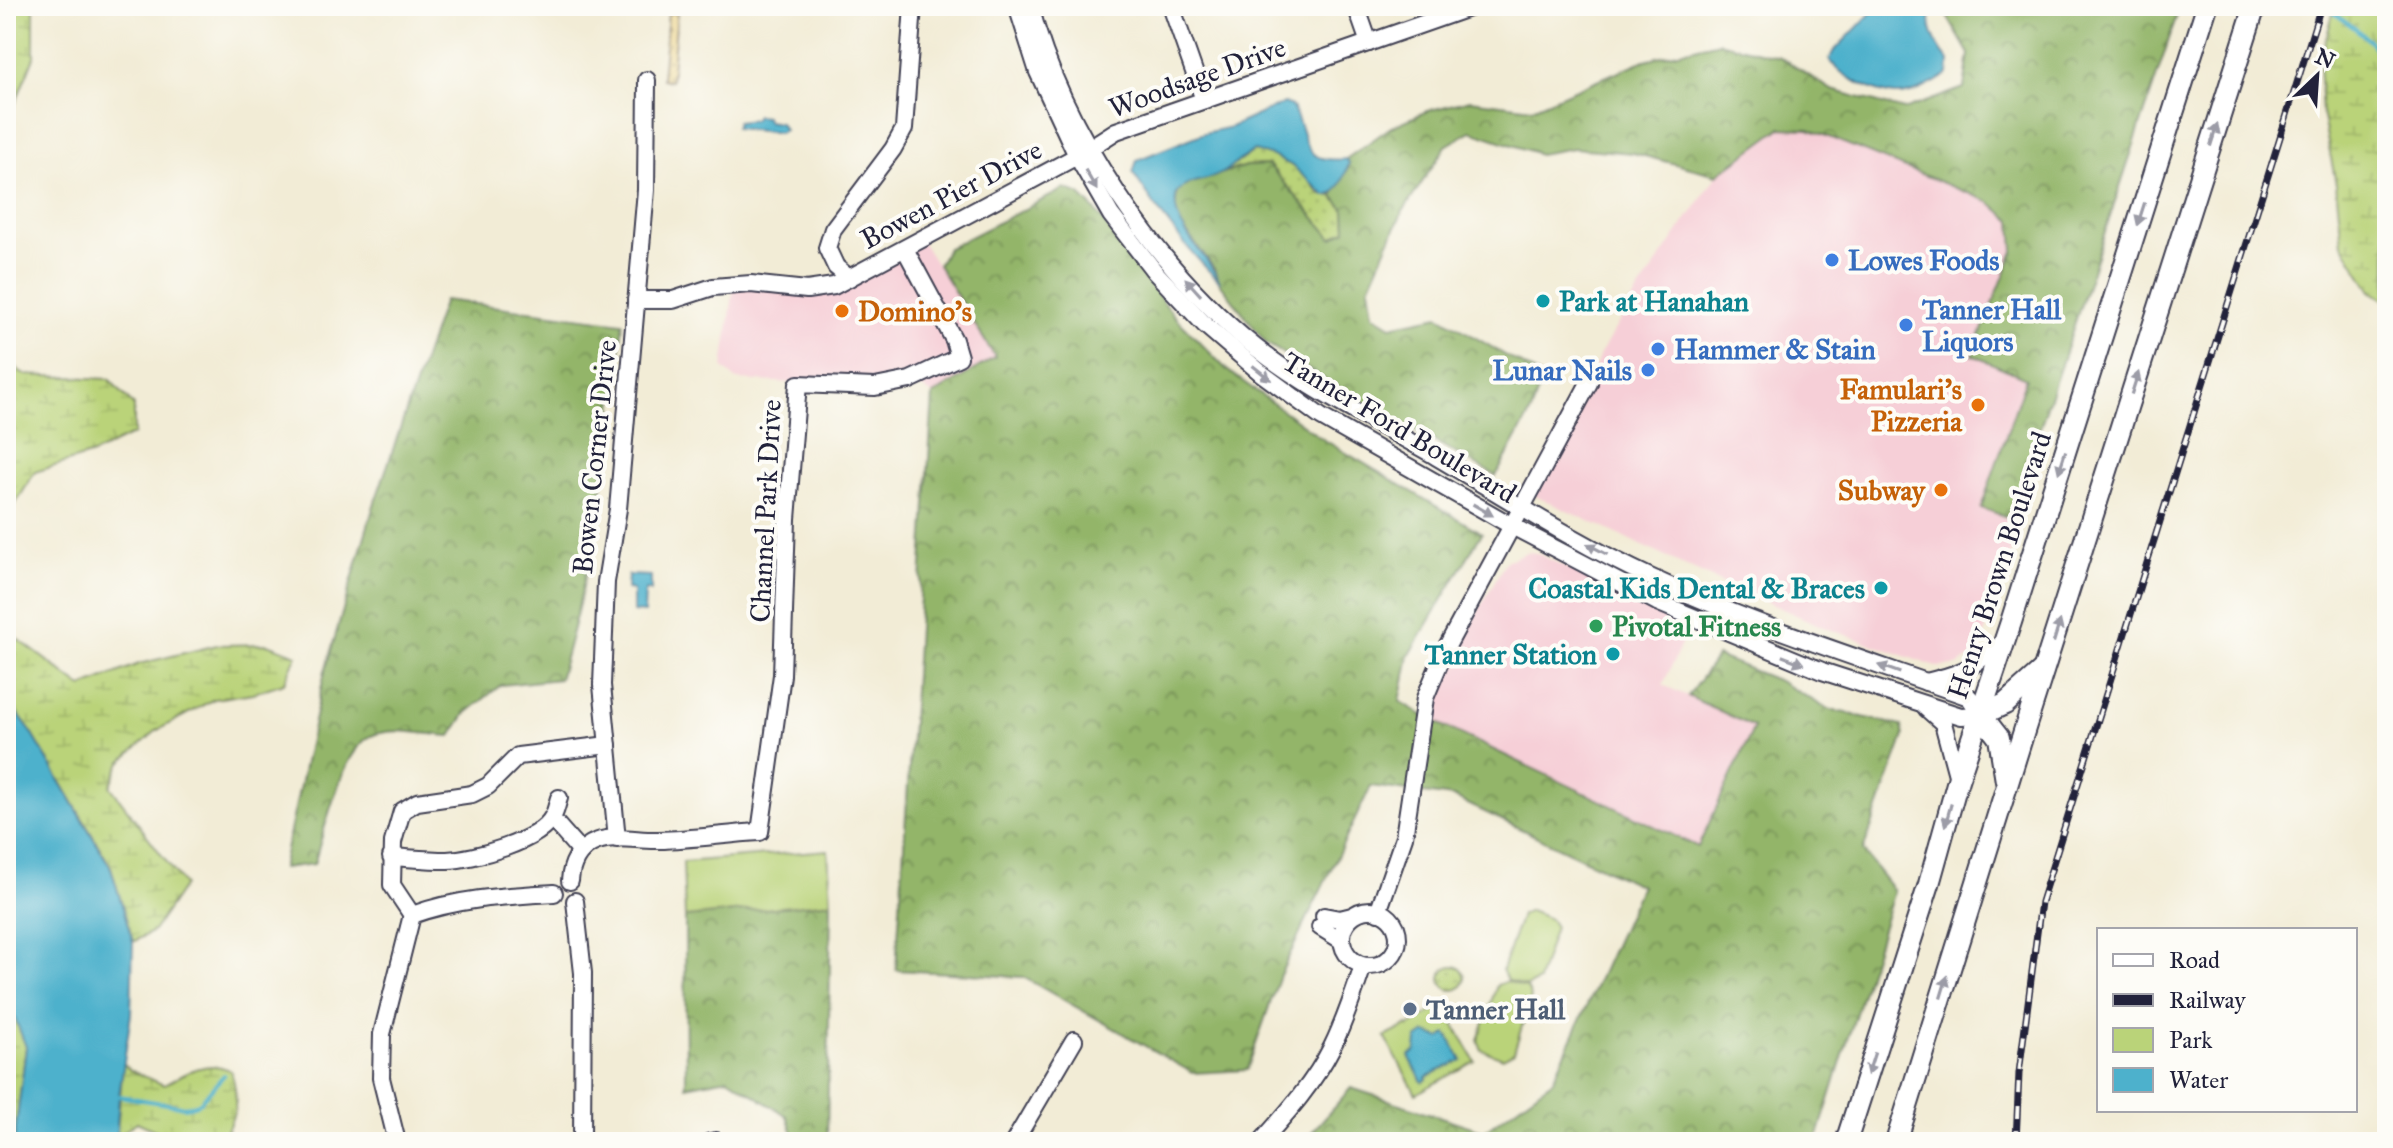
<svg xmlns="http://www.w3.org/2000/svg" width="2393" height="1148" font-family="'IM FELL Great Primer',serif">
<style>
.built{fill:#f6cfd7}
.grass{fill:url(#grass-dots);stroke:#6e7a5a;stroke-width:2}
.forest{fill:url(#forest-crowns);stroke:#5a6c52;stroke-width:2}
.wetland{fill:url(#wetland-marsh);stroke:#6e7a5a;stroke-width:2}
.sand{fill:url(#sand-dots);stroke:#887e6c;stroke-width:2}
.green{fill:#bad379;stroke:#6e7a5a;stroke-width:2}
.water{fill:#4db1cc;stroke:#386a84;stroke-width:2}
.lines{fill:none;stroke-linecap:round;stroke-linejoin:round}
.stream{stroke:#4db1cc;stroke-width:4}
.minor-casing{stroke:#414052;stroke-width:20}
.major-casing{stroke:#414052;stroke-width:24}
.minor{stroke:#fff;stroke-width:16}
.major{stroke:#fff;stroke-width:20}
.rail-casing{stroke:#22223b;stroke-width:7}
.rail{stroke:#fdfcf7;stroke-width:4;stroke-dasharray:12;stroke-linecap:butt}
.oneway{fill:#9c9ca7}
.shop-dot{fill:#3f7fe0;stroke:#fdfcf7;stroke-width:3}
.culture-dot{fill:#0f9aa8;stroke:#fdfcf7;stroke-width:3}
.food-dot{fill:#e8710a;stroke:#fdfcf7;stroke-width:3}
.leisure-dot{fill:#2e9e5b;stroke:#fdfcf7;stroke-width:3}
.service-dot{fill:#5c6f8a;stroke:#fdfcf7;stroke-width:3}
.labels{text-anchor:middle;stroke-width:8;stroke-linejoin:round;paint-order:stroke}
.street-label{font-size:28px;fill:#22223b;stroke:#fdfcf7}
.shop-label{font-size:28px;font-weight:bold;fill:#366cbe;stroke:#fdfcf7;text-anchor:start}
.culture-label{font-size:28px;font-weight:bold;fill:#0d838f;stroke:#fdfcf7;text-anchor:end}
.food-label{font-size:28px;font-weight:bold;fill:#c56008;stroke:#fdfcf7;text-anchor:end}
.leisure-label{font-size:28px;font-weight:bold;fill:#27864d;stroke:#fdfcf7;text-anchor:start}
.service-label{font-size:28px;font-weight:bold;fill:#4e5e75;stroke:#fdfcf7;text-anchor:start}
</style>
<defs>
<pattern id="grass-dots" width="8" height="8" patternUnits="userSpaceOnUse" patternTransform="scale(2)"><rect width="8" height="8" fill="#bad379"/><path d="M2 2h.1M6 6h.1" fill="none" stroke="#a0b56a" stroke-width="1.8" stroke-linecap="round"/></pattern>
<pattern id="forest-crowns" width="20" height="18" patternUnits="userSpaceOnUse" patternTransform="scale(2)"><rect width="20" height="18" fill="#93b569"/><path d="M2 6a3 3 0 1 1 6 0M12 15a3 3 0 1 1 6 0" fill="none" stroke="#789358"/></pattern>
<pattern id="wetland-marsh" width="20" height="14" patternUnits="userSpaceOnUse" patternTransform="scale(2)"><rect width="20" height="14" fill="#bad379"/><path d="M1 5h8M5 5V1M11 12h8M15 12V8" fill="none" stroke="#a0b56a"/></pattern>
<pattern id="sand-dots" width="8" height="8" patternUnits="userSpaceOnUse" patternTransform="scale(2)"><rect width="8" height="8" fill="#eeda9e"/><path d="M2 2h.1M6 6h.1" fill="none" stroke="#ccbb89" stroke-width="1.8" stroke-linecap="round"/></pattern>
</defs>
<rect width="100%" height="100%" fill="#fdfcf7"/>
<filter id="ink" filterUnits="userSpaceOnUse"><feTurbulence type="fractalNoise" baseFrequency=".0125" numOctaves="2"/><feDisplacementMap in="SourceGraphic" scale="16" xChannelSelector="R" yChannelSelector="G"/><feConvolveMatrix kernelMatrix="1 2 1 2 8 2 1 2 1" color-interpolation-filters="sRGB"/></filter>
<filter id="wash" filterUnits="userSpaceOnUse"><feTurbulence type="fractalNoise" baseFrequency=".006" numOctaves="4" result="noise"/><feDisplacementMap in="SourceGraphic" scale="32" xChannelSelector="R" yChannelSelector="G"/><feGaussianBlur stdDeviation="1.8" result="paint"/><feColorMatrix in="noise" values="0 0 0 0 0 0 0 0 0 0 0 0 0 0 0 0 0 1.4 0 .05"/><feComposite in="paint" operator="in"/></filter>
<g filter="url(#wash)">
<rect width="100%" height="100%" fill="#f2ecd6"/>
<g class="built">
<polygon points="1781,128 1809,129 1989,201 2012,221 2014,251 1972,355 2027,378 1981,508 2020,524 1983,638 1971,657 1957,666 1936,667 1826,628 1718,581 1529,493 1589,383 1600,354 1631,302 1717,175"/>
<polygon points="921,240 996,357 933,395 910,380 875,387 737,380 723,368 734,285 807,290"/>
<polygon points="1527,552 1537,553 1688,629 1663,685 1754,726 1698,847 1429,719 1449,663 1506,561"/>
</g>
<g class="grass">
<path d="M1254,151C1281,153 1305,173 1320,194L1333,196L1345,210L1346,230L1331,238L1269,165L1246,166L1222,173Z"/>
<circle cx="1453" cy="978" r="12"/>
</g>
<g class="forest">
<polygon points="1941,6 2180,6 2010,518 1981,508 2026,378 1972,355 2014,251 2012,221 1988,201 1809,129 1781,128 1717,175 1633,153 1573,148 1539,154 1471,131 1446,146 1402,213 1369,287 1373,315 1391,326 1439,316 1542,377 1532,410 1496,476 1321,377 1266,343 1220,283 1214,268 1181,225 1175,211 1177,192 1184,185 1246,166 1269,165 1332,238 1346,230 1345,210 1333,196 1348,168 1349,163 1346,159 1391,127 1427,111 1470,100 1532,108 1645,60 1719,42 1780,57 1832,90 1904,110 1964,88 1969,54"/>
<polygon points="1064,189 1079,194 1095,210 1175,317 1227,370 1321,438 1482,533 1409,656 1400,701 1429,719 1698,847 1754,727 1688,696 1717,656 1779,681 1828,709 1902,726 1904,736 1863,851 1894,891 1816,1142 1303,1142 1351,1088 1484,1131 1553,1080 1641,886 1453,797 1371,786 1280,975 1247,1070 1193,1073 1023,977 896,970 933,395 995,357 938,265 948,248"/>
<path d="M444,300L623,323C610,445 594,561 559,679L501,685L466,713L451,736C426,735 394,726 371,736C343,748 323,835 314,864L282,868L325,671L374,505Z"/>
<polygon points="831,902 827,1142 796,1142 787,1116 728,1078 686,1086 685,917"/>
</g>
<g class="wetland">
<polygon points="6,6 34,6 34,57 6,126"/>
<polygon points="2335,6 2387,6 2387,301 2371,291 2342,244 2336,184 2322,112 2319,65"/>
<polygon points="6,360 25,375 109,379 134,406 134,434 93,454 35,472 8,516 13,571 14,636 82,687 139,664 217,645 268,644 297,655 284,683 253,693 214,699 156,731 121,762 110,786 184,885 153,931 133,942 111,867 32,733 6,698"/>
<polygon points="6,995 26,1046 14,1142 6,1142"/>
<path d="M123,1063L130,1070L164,1085C184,1073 209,1058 231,1071C240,1101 236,1115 221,1142H180L137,1122L126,1130L122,1142H116Z"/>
</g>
<polygon class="sand" points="668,13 677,13 671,81 662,79"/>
<g class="green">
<polygon points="828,850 831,902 685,917 683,862"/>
<polygon points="1530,911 1550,919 1555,927 1538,981 1527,987 1507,980 1502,970 1521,915"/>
<polygon points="1507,981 1527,988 1531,997 1514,1052 1503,1058 1482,1050 1478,1040 1497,985"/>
<polygon points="1436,1009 1443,1024 1452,1020 1475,1061 1416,1094 1385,1037 1408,1025 1409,1027"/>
</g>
<g class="water">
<path d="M1878,6H1932C1926,28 1935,44 1949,61L1948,74C1935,83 1912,96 1896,95C1874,93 1842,78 1830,60L1833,52Z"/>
<path d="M1284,103L1291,106C1311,137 1296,164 1346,159L1349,163C1345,175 1339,195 1326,196L1291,165L1273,156L1254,151C1242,157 1232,168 1220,174C1205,183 1193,177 1177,192C1167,226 1208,253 1220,282C1187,250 1158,212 1133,173L1137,160L1204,133L1231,127Z"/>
<polygon points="756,116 766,117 767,121 780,123 784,130 779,133 735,128 737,122 753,120"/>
<polygon points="628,575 651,576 651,591 645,590 644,613 633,612 633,590 627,589"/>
<polygon points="6,698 32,733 111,868 133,942 131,1014 119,1096 116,1142 14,1142 26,1047 6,995"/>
<polygon points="1426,1033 1440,1038 1447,1034 1462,1060 1426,1077 1427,1079 1422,1082 1409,1056 1416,1051 1417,1039"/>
</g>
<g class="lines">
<g class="stream">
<path d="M2333,12C2370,40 2380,41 2387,89"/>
<polyline points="119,1096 186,1107 199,1103 224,1075"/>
</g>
</g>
</g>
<g filter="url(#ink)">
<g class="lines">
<g class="minor-casing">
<g id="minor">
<polyline points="1017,6 1038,72 1077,156 1111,215 1155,272 1205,325 1261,373 1321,417 1512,526 1657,602 1822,671 1961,716 1981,715"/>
<path d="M1030,6C1062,130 1155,267 1255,347C1310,391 1377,422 1437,457C1507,498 1576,543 1650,577C1753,625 1862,659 1969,697L1981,715"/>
<polyline points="1171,6 1204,100"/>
<polyline points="1356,6 1369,43"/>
<polyline points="849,278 836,267 827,248 833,229 893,149 904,129 913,6"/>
<polyline points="636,300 673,300 713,287 751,284 807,290 834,286 1077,156 1116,131 1474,6"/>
<path d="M1926,682C1941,678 1958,675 1971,666C1983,658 1990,651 2004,644"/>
<polyline points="1926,708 1943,723 1958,779"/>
<polyline points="552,819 581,852"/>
<polyline points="617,839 602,685 606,582 618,509 646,190 647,80"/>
<path d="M391,857C409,858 428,860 447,860C473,859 540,842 553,816C556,811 557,804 559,798"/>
<path d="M570,881C571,866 577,852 591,844C611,833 637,841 659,840C693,839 726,834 760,832L782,675L787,519L798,384L875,387L910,380L959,357L954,340L905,249"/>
<polyline points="575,901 583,973 582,1142"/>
<circle cx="1370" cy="938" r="28"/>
<polyline points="1378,912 1404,837 1425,698 1445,650 1589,383"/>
<polyline points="412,915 392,885 393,842 402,811 417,802 472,794 488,786 518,756 608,745"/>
<polyline points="1324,916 1340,919 1352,916"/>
<polyline points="1320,927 1341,940"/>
<path d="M397,1142L381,1078L382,1034L412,915C459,898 505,896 554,893"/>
<polyline points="710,1142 716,1141"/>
<polyline points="1014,1142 1074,1040"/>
<path d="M1261,1142C1287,1113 1314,1083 1332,1047C1345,1021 1354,993 1363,966"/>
</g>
</g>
<g class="major-casing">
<g id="major">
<polyline points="1981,715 2005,704 2042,671"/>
<polyline points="1981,715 1999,738 2006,781"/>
<polyline points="1846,1142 1929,884 1958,780 2011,622 2207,6"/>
<polyline points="1896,1142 2025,728 2255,6"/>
</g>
</g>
<use href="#minor" class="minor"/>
<use href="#major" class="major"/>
<g class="rail-casing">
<polyline id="rail" points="2016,1142 2019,1073 2041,902 2321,6"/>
</g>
<use href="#rail" class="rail"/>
</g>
<defs><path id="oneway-solid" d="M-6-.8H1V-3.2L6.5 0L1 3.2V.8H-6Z" transform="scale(2)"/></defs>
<g class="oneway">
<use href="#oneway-solid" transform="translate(2214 135) rotate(-72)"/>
<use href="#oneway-solid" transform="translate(1091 180) rotate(60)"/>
<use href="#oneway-solid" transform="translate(2141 214) rotate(108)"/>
<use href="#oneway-solid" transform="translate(1193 287) rotate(-132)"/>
<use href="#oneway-solid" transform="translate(1262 373) rotate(38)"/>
<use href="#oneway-solid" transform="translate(2135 383) rotate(-72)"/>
<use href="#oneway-solid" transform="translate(2062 462) rotate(108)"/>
<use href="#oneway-solid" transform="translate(1483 510) rotate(30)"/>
<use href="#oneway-solid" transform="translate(1597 549) rotate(-152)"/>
<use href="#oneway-solid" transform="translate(2057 631) rotate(-73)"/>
<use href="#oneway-solid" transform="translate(1793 660) rotate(21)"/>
<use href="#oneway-solid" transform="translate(1889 669) rotate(-161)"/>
<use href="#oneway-solid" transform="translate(1948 815) rotate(106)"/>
<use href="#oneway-solid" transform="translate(1944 987) rotate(-73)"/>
<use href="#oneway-solid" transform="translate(1871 1064) rotate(108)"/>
</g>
</g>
<g class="shop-dot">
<circle cx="1832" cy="260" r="8"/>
<circle cx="1906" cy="325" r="8"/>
<circle cx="1658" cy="349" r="8"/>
<circle cx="1648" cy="370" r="8"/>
</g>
<g class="culture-dot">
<circle cx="1543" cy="301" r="8"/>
<circle cx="1881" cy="588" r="8"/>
<circle cx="1613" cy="654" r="8"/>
</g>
<g class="food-dot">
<circle cx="842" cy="311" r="8"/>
<circle cx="1978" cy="405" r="8"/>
<circle cx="1941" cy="490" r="8"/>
</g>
<circle class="leisure-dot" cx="1596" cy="626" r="8"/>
<circle class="service-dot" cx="1410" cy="1009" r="8"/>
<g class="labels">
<g class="street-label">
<text transform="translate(1197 77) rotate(-20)" y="10">Woodsage Drive</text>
<text transform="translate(951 194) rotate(-28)" y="10">Bowen Pier Drive</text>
<text transform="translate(1400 427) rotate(31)" y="10">Tanner Ford Boulevard</text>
<text transform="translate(594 457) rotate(-84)" y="10">Bowen Corner Drive</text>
<text transform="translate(765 511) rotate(-87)" y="10">Channel Park Drive</text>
<text transform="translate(1999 565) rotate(-72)" y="10">Henry Brown Boulevard</text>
</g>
<g class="shop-label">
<text x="1848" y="270">Lowes Foods</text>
<text x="1922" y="319">Tanner Hall<tspan x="1922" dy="32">Liquors</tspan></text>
<text x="1674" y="359">Hammer &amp; Stain</text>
<text x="1632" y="380" text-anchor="end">Lunar Nails</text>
</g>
<g class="culture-label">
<text x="1559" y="311" text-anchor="start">Park at Hanahan</text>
<text x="1865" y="598">Coastal Kids Dental &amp; Braces</text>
<text x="1597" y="664">Tanner Station</text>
</g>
<g class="food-label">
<text x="858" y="321" text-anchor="start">Domino's</text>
<text x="1962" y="399">Famulari's<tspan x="1962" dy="32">Pizzeria</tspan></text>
<text x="1925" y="500">Subway</text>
</g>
<g class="leisure-label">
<text x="1612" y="636">Pivotal Fitness</text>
</g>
<g class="service-label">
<text x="1426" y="1019">Tanner Hall</text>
</g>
</g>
<rect width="2393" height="1148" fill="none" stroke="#fdfcf7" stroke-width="32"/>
<rect x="2097" y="928" width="260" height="184" fill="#fdfcf7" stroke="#a5a5ac" stroke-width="2"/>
<rect x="2113" y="954" width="40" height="12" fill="#ffffff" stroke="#a5a5ac" stroke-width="2"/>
<text x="2169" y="968" font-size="24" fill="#22223b">Road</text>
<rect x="2113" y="994" width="40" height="12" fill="#22223b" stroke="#a5a5ac" stroke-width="2"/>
<text x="2169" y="1008" font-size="24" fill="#22223b">Railway</text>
<rect x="2113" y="1028" width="40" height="24" fill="#bad379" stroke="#a5a5ac" stroke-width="2"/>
<text x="2169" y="1048" font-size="24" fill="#22223b">Park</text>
<rect x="2113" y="1068" width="40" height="24" fill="#4db1cc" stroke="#a5a5ac" stroke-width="2"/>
<text x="2169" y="1088" font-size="24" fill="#22223b">Water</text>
<g transform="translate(2317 76) rotate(25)" stroke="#fdfcf7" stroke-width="6" paint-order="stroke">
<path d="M0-6L14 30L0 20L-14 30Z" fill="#22223b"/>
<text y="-12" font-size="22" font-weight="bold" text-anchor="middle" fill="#22223b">N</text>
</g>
</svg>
